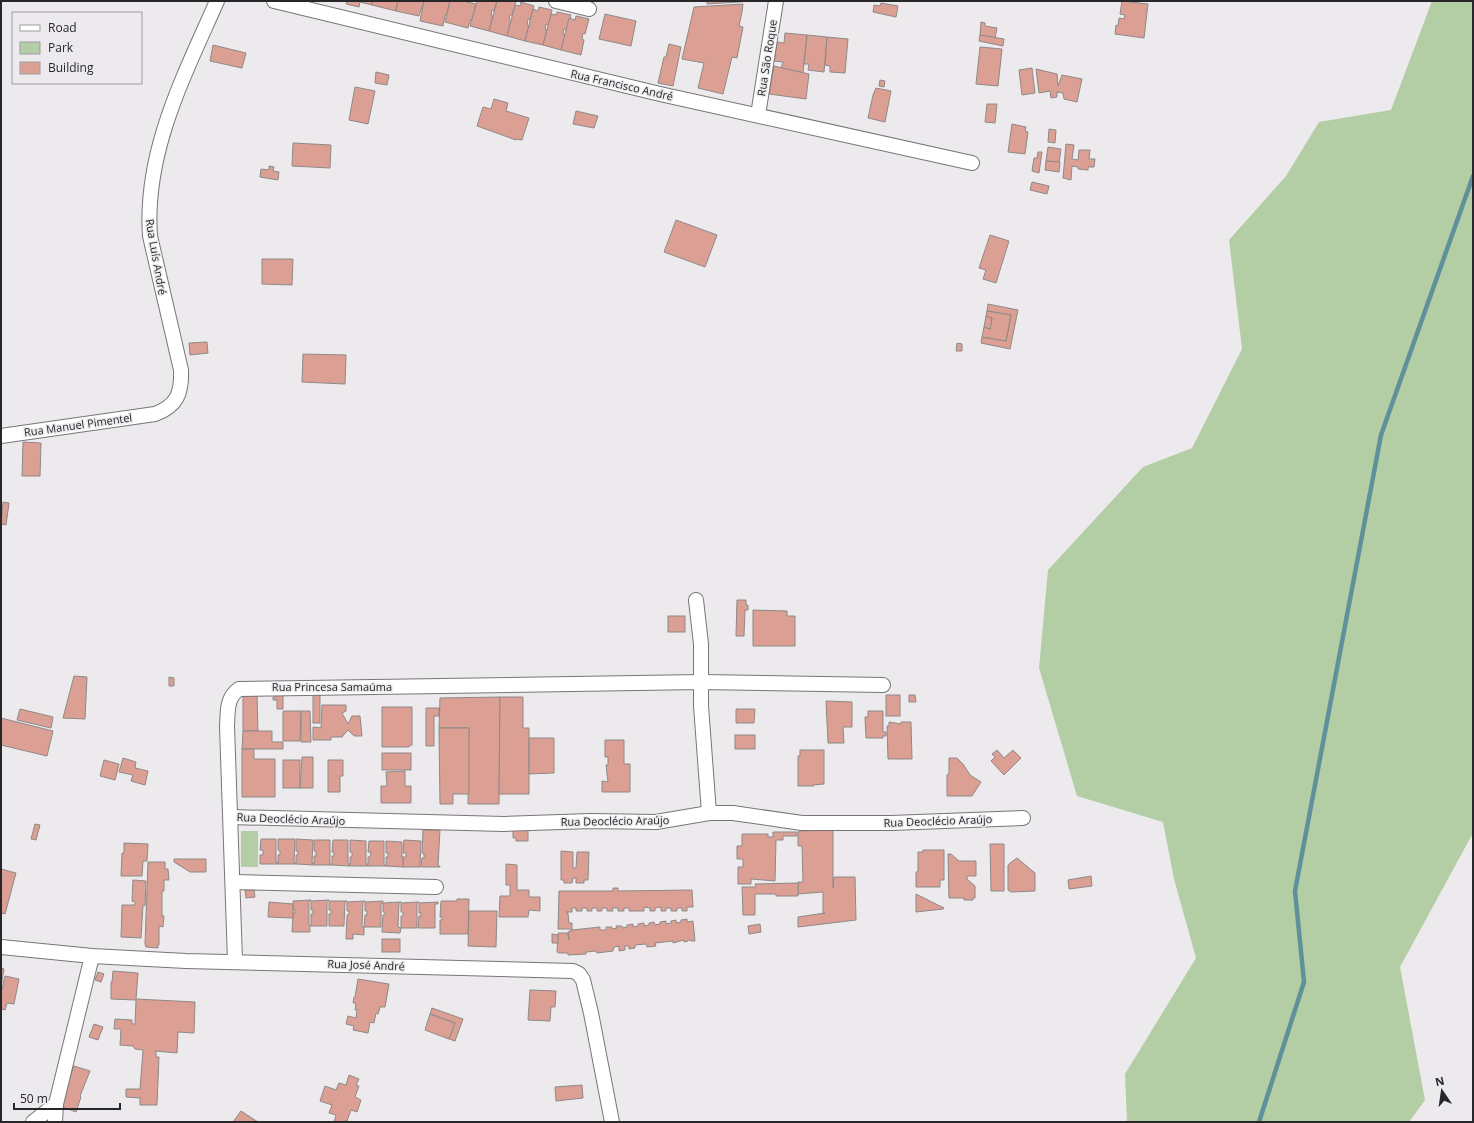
<svg xmlns="http://www.w3.org/2000/svg" width="1474" height="1123" font-family="'Open Sans',sans-serif">
<style>
.green{fill:#b3cda5}
.lines{fill:none;stroke-linecap:round;stroke-linejoin:round}
.stream{stroke:#5f919a;stroke-width:4.5}
.building{fill:#db9f93;stroke:#8e8988}
.street-casing{stroke:#787579;stroke-width:16}
.street{stroke:#fff;stroke-width:14}
.labels{text-anchor:middle;stroke-width:3;stroke-linejoin:round;paint-order:stroke}
.street-label{font-size:11px;fill:#272628;stroke:#edeaee}
</style>
<rect width="100%" height="100%" fill="#edeaee"/>
<g class="green">
<polygon points="1432,1 1473,1 1473,833 1400,967 1425,1100 1409,1122 1127,1122 1125,1074 1196,958 1174,879 1163,822 1077,796 1039,668 1048,570 1143,467 1192,448 1242,349 1229,240 1286,176 1319,122 1391,110"/>
<rect x="241" y="831" width="17" height="36"/>
</g>
<g class="lines">
<polyline class="stream" points="1259,1122 1304,982 1295,891 1381,435 1473,176"/>
</g>
<g class="building">
<polygon points="347,1 372,1 372,5 360,2 359,7 346,4"/>
<polygon points="372,1 398,1 396,11 372,5"/>
<polygon points="398,1 424,1 419,16 396,11"/>
<polygon points="424,1 450,1 447,15 445,15 443,26 420,21"/>
<polygon points="450,1 463,1 476,4 472,20 470,20 468,28 445,22"/>
<polygon points="477,1 497,1 494,11 492,10 491,16 493,16 489,31 470,26"/>
<polygon points="497,1 516,1 512,15 510,15 509,20 511,21 507,36 489,31"/>
<polygon points="707,1 755,1 707,4"/>
<polygon points="1122,1 1148,4 1144,38 1115,34 1116,25 1118,26 1119,18 1124,19 1125,15 1120,14"/>
<polygon points="521,2 534,6 530,20 528,19 527,25 529,26 525,41 507,36 515,5 520,6"/>
<polygon points="881,3 898,6 896,17 873,12 874,5 880,6"/>
<polygon points="743,4 742,12 739,26 743,27 737,58 732,57 723,94 698,88 704,63 682,59 694,7"/>
<polygon points="539,7 552,10 549,25 546,24 545,30 547,30 543,45 525,41 533,9 538,11"/>
<polygon points="557,12 571,15 567,29 564,29 563,34 565,35 561,50 543,45 551,14 556,15"/>
<polygon points="605,14 636,21 631,46 599,39"/>
<polygon points="576,16 589,19 585,34 583,33 582,39 584,40 581,55 561,50 569,18 575,20"/>
<polygon points="981,22 985,23 985,26 997,28 995,38 980,35"/>
<polygon points="785,33 807,35 803,73 781,68 783,62 774,61 777,42 784,43"/>
<polygon points="807,35 827,37 824,72 808,70 809,64 804,64"/>
<polygon points="980,35 1004,39 1003,46 979,41"/>
<polygon points="827,37 848,39 845,73 830,72 830,66 825,65"/>
<polygon points="669,44 681,47 673,86 658,83 664,57 666,57"/>
<polygon points="213,45 246,53 242,68 210,61"/>
<polygon points="980,47 1002,49 998,86 976,84"/>
<polygon points="774,66 809,74 806,99 769,94"/>
<polygon points="1032,68 1035,93 1022,95 1019,70"/>
<polygon points="1036,69 1057,74 1058,86 1062,75 1082,79 1077,102 1064,99 1063,93 1057,92 1057,97 1051,98 1050,91 1039,93"/>
<polygon points="376,72 389,75 387,85 375,83"/>
<polygon points="880,80 885,81 884,87 879,86"/>
<polygon points="355,87 375,91 368,124 349,120"/>
<polygon points="876,88 891,91 885,122 868,118 873,95"/>
<polygon points="494,99 508,103 506,111 529,118 522,140 516,139 516,140 477,126 483,107 491,109"/>
<polygon points="987,104 997,104 995,123 985,122"/>
<polygon points="576,111 598,116 594,128 573,124"/>
<polygon points="1012,124 1026,127 1025,131 1028,132 1025,154 1008,152"/>
<polygon points="1049,129 1056,130 1055,143 1048,142"/>
<polygon points="293,143 331,145 330,168 292,166"/>
<polygon points="1066,144 1074,145 1072,159 1078,160 1079,150 1090,150 1089,159 1095,159 1094,167 1088,167 1088,170 1078,169 1078,167 1072,166 1071,180 1063,178"/>
<polygon points="1048,147 1061,149 1059,163 1046,161"/>
<polygon points="1038,152 1042,152 1039,173 1032,171 1034,158 1037,158"/>
<polygon points="1046,161 1060,162 1059,172 1045,170"/>
<polygon points="269,166 274,167 273,171 279,172 278,180 260,177 261,169 269,170"/>
<polygon points="1032,182 1049,186 1047,194 1030,190"/>
<polygon points="676,220 717,235 705,267 664,252"/>
<polygon points="990,235 1009,241 996,283 983,279 986,270 979,268"/>
<polygon points="262,259 293,259 292,285 262,284"/>
<polygon points="988,304 1018,310 1010,349 981,343 982,337 1006,341 1011,315 987,311"/>
<polygon points="987,311 1011,315 1006,341 982,337 984,327 990,329 992,318 986,316"/>
<polygon points="986,316 992,318 990,329 984,327"/>
<polygon points="207,342 208,353 190,355 189,343"/>
<polygon points="957,343 962,344 962,351 956,351"/>
<polygon points="303,354 346,355 345,384 302,382"/>
<polygon points="23,442 41,443 40,476 22,476"/>
<polygon points="3,502 9,503 6,525 1,524"/>
<polygon points="737,600 746,600 746,605 748,605 748,610 745,610 744,636 736,636"/>
<polygon points="753,610 787,611 787,616 795,616 795,646 753,646"/>
<rect x="668" y="616" width="17" height="16"/>
<polygon points="74,676 87,677 85,719 63,718"/>
<polygon points="169,677 174,678 174,686 169,686"/>
<polygon points="243,695 257,695 258,731 243,731"/>
<polygon points="276,695 283,695 283,709 277,709 277,700 273,700 273,697 276,697"/>
<rect x="313" y="695" width="7" height="28"/>
<rect x="886" y="695" width="14" height="21"/>
<polygon points="909,695 915,695 916,702 909,702"/>
<polygon points="500,697 499,804 468,804 469,728 439,728 440,698"/>
<polygon points="500,697 523,697 523,728 529,728 529,794 499,794"/>
<polygon points="826,701 852,702 852,727 843,727 844,743 828,743"/>
<polygon points="322,705 346,705 346,711 342,713 348,724 352,716 360,716 362,736 354,736 348,730 342,737 331,737 331,740 313,740 313,727 321,728"/>
<polygon points="382,707 412,707 412,745 409,746 409,747 382,747"/>
<polygon points="426,708 439,708 439,716 434,716 434,746 426,746"/>
<polygon points="20,709 53,717 51,728 17,720"/>
<polygon points="736,709 755,709 754,723 736,723"/>
<polygon points="283,711 301,711 300,741 283,741"/>
<polygon points="301,711 310,711 311,742 301,742"/>
<polygon points="868,711 883,711 883,732 886,732 886,736 883,736 883,738 866,738 865,717 868,717"/>
<polygon points="1,718 53,731 47,756 1,745"/>
<polygon points="889,722 901,724 901,722 911,722 912,759 888,759 887,726 889,726"/>
<polygon points="439,728 469,728 469,794 453,794 453,804 440,804"/>
<polygon points="243,731 272,731 272,742 283,742 283,749 242,749"/>
<rect x="735" y="735" width="20" height="14"/>
<polygon points="529,738 554,738 554,773 529,774"/>
<polygon points="605,740 624,740 624,764 630,764 630,792 602,792 602,781 608,782 606,765 608,765 608,757 605,757"/>
<polygon points="242,749 254,749 254,759 275,759 275,797 242,797"/>
<polygon points="800,750 824,750 824,784 813,785 814,786 798,786 798,756 800,756"/>
<polygon points="997,750 1004,758 1013,750 1021,758 1004,775 991,761 995,757 992,754"/>
<rect x="382" y="753" width="29" height="17"/>
<polygon points="302,757 313,757 313,788 300,788"/>
<polygon points="123,758 136,762 135,768 148,771 145,785 131,781 133,775 119,772"/>
<polygon points="949,758 957,758 963,764 970,775 981,782 972,796 947,796 947,775 949,773"/>
<polygon points="104,760 119,764 115,780 100,776"/>
<rect x="283" y="760" width="17" height="28"/>
<polygon points="328,760 343,760 343,776 340,776 340,792 328,792"/>
<polygon points="405,771 405,786 411,786 411,803 381,803 381,786 387,786 386,772"/>
<polygon points="35,824 40,825 36,840 31,839"/>
<polygon points="423,830 440,830 438,866 440,866 440,867 421,867 422,858 424,858 424,854 422,853"/>
<polygon points="513,830 528,830 528,841 516,841 516,838 513,838"/>
<polygon points="833,830 833,888 834,877 855,877 856,920 798,927 798,917 825,913 823,913 823,892 798,894 798,882 803,882 802,846 798,846 798,833 799,831"/>
<polygon points="773,832 797,832 797,836 783,836 783,840 776,840 775,881 751,879 751,884 738,884 738,867 743,867 743,859 737,859 737,846 742,846 742,834 768,834 768,837 773,837"/>
<polygon points="261,839 276,839 276,862 278,862 278,864 260,864 260,855 263,855 263,850 260,850"/>
<polygon points="278,839 295,839 294,863 296,863 296,864 278,864 278,855 280,855 280,851 278,850"/>
<polygon points="296,839 313,840 312,863 314,863 314,865 296,864 296,855 298,855 298,851 296,851"/>
<polygon points="314,840 330,840 330,864 332,864 332,865 314,865 314,856 316,856 316,851 314,851"/>
<polygon points="333,840 348,840 348,864 350,864 350,866 332,865 332,856 334,856 334,852 332,852"/>
<polygon points="350,840 366,841 366,864 368,864 368,866 350,866 350,857 352,857 352,852 350,852"/>
<polygon points="404,840 421,841 420,867 403,867 403,857 406,857 406,853 403,853"/>
<polygon points="369,841 384,841 384,865 386,865 386,866 368,866 368,857 370,857 371,852 368,852"/>
<polygon points="386,841 402,842 402,857 403,857 403,867 386,866 386,857 388,857 388,853 386,853"/>
<polygon points="124,843 148,844 147,861 143,861 142,876 121,876 122,853 124,853"/>
<polygon points="990,844 1004,844 1004,891 991,891"/>
<polygon points="923,850 944,850 944,880 940,880 940,887 916,887 916,872 918,872 918,852 923,852"/>
<polygon points="561,851 573,852 573,868 576,868 577,852 589,852 588,880 584,880 584,883 576,883 576,878 573,878 572,883 564,883 564,880 561,880"/>
<polygon points="948,854 951,854 959,861 976,861 976,876 967,876 967,879 975,886 975,898 973,898 973,900 964,900 964,898 949,898"/>
<polygon points="1017,858 1035,873 1035,891 1011,892 1008,890 1008,865 1010,863"/>
<polygon points="174,859 206,859 206,872 190,872 174,862"/>
<polygon points="148,862 165,862 165,869 168,869 169,880 164,880 164,891 162,891 162,916 164,916 163,927 159,926 159,945 158,945 158,948 146,947 145,944"/>
<polygon points="506,864 517,865 517,890 529,890 529,897 540,897 540,911 529,910 528,917 499,917 500,896 510,896 510,885 506,885"/>
<polygon points="1,869 16,873 5,914 1,913"/>
<polygon points="1091,876 1092,886 1069,889 1068,880"/>
<polygon points="133,880 146,881 145,906 143,905 141,938 121,937 122,905 135,905 135,902 132,901"/>
<polygon points="798,883 798,896 776,896 776,894 755,894 755,915 743,915 742,887 756,887 755,884"/>
<polygon points="613,888 618,888 618,891 692,890 693,907 687,907 687,911 682,911 682,908 677,908 677,911 671,911 671,908 666,908 666,911 661,911 661,907 655,908 655,911 650,911 650,908 644,907 644,911 629,911 629,908 624,908 624,911 618,911 618,908 612,908 613,911 607,911 607,908 602,908 602,911 597,911 597,908 592,908 592,911 587,911 587,908 582,908 582,911 576,911 576,908 572,908 572,912 566,912 568,913 569,923 572,923 572,930 600,927 600,930 606,930 606,927 612,927 612,929 617,928 616,926 622,926 623,928 627,927 627,925 633,924 633,927 638,926 638,924 644,923 644,926 649,925 649,923 654,922 655,925 660,924 660,922 666,921 666,924 671,923 671,921 676,920 676,923 681,922 681,920 687,919 687,922 693,921 695,941 691,941 690,940 688,940 688,941 684,942 684,940 673,943 673,941 655,943 656,946 647,947 646,944 635,945 635,948 629,949 629,946 625,946 625,950 619,951 619,946 614,947 613,951 597,953 596,951 586,952 586,954 568,955 568,953 559,953 557,952 558,933 568,933 569,940 568,932 571,931 571,930 569,929 558,929 559,891 613,891"/>
<polygon points="245,890 254,890 255,897 246,898"/>
<polygon points="916,894 944,908 943,909 916,912"/>
<polygon points="457,899 469,899 468,934 440,934 440,920 442,920 442,917 440,917 441,901 457,901"/>
<polygon points="311,900 309,901 309,925 310,925 310,932 292,932 293,913 295,913 295,910 293,910 293,901"/>
<polygon points="329,900 327,901 327,926 311,926 311,914 313,914 313,910 311,910 311,901"/>
<polygon points="329,901 347,901 345,902 344,926 329,926 329,914 331,914 331,910 329,910"/>
<polygon points="365,901 363,902 362,927 364,927 364,935 353,934 353,939 346,939 347,915 349,914 349,911 347,911 347,902"/>
<polygon points="383,901 383,903 381,903 381,927 364,927 365,915 367,915 367,911 365,911 365,902"/>
<polygon points="269,902 293,904 293,918 268,917"/>
<polygon points="401,902 399,903 398,927 401,928 400,933 382,932 383,915 385,915 385,912 383,912 383,903"/>
<polygon points="419,902 417,903 417,928 401,928 401,916 403,916 403,912 401,912 401,903"/>
<polygon points="438,902 438,904 435,904 435,928 418,928 419,916 421,916 421,913 419,913 419,903"/>
<polygon points="469,911 497,911 496,947 468,946"/>
<polygon points="760,924 761,932 749,934 748,926"/>
<polygon points="552,934 558,935 558,943 552,943"/>
<rect x="382" y="939" width="18" height="13"/>
<polygon points="1,968 4,969 1,987"/>
<polygon points="113,971 138,973 136,999 195,1002 194,1033 178,1032 177,1053 155,1051 156,1052 156,1057 159,1057 157,1105 140,1105 140,1098 126,1097 126,1089 140,1089 143,1050 135,1049 133,1046 120,1045 121,1029 114,1029 115,1019 132,1020 132,1024 135,1024 136,1000 111,999 111,982 112,982"/>
<polygon points="98,972 104,974 101,982 95,980"/>
<polygon points="5,976 19,979 14,1004 7,1003 5,1010 1,1009 1,993"/>
<polygon points="358,979 389,984 385,1007 380,1007 378,1014 376,1013 374,1023 370,1022 368,1033 353,1030 354,1026 346,1024 348,1016 356,1018 357,1010 355,1010 356,1003 353,1003 354,997 355,997"/>
<polygon points="530,990 556,991 555,1007 551,1007 550,1021 528,1020"/>
<polygon points="432,1008 463,1019 455,1041 449,1039 455,1023 430,1014"/>
<polygon points="430,1014 455,1023 449,1039 425,1030"/>
<polygon points="94,1024 103,1027 98,1040 89,1037"/>
<polygon points="74,1066 90,1071 80,1096 81,1097 76,1112 60,1106"/>
<polygon points="349,1075 359,1079 356,1085 359,1086 355,1097 361,1100 357,1112 351,1110 347,1121 334,1122 336,1115 329,1113 332,1105 320,1101 325,1086 336,1090 339,1083 346,1085"/>
<polygon points="582,1085 583,1098 556,1101 555,1087"/>
<polygon points="241,1111 258,1122 233,1122"/>
</g>
<g class="lines">
<g class="street-casing">
<g id="street">
<polyline points="274,1 660,94 972,163"/>
<polyline points="556,1 589,9"/>
<polyline points="758,115 776,1"/>
<path d="M1,436L155,414C177,406 182,393 181,370L150,236C144,152 184,76 217,1"/>
<polyline points="696,600 701,644 701,706 709,813"/>
<polyline points="231,817 504,824 591,821 656,822 709,813 733,813 802,823 891,823 1023,818"/>
<polyline points="233,882 436,887"/>
<polyline points="1,947 92,956 186,961 573,971 579,974 583,980 591,1013 612,1122"/>
<path d="M235,961L227,726C228,712 226,698 239,689L701,682L883,685"/>
<polyline points="33,1122 56,1104"/>
<polyline points="55,1122 56,1104 92,956"/>
</g>
</g>
<use href="#street" class="street"/>
</g>
<g class="labels">
<g class="street-label">
<text transform="translate(767 58) rotate(-81)" y="4">Rua São Roque</text>
<text transform="translate(622 85) rotate(13)" y="4">Rua Francisco André</text>
<text transform="translate(156 257) rotate(80)" y="4">Rua Luís André</text>
<text transform="translate(78 425) rotate(-8)" y="4">Rua Manuel Pimentel</text>
<text x="332" y="691">Rua Princesa Samaúma</text>
<text transform="translate(291 819) rotate(2)" y="4">Rua Deoclécio Araújo</text>
<text transform="translate(615 821) rotate(-1)" y="4">Rua Deoclécio Araújo</text>
<text transform="translate(938 821) rotate(-2)" y="4">Rua Deoclécio Araújo</text>
<text transform="translate(366 965) rotate(2)" y="4">Rua José André</text>
</g>
</g>
<rect width="1474" height="1123" fill="none" stroke="#272628" stroke-width="4"/>
<rect x="12" y="12" width="130" height="72" fill="#edeaee" stroke="#9e9c9f"/>
<rect x="20" y="25" width="20" height="6" fill="#ffffff" stroke="#9e9c9f"/>
<text x="48" y="32" font-size="12" fill="#272628">Road</text>
<rect x="20" y="42" width="20" height="12" fill="#b3cda5" stroke="#9e9c9f"/>
<text x="48" y="52" font-size="12" fill="#272628">Park</text>
<rect x="20" y="62" width="20" height="12" fill="#db9f93" stroke="#9e9c9f"/>
<text x="48" y="72" font-size="12" fill="#272628">Building</text>
<g transform="translate(1442 1091) rotate(347)" stroke="#edeaee" stroke-width="3" paint-order="stroke">
<path d="M0-3L7 15L0 10L-7 15Z" fill="#272628"/>
<text y="-6" font-size="11" font-weight="bold" text-anchor="middle" fill="#272628">N</text>
</g>
<path d="M14 1103v6h106v-6" fill="none" stroke="#272628" stroke-width="2"/>
<text x="20" y="1103" font-size="12" fill="#272628" stroke="#edeaee" stroke-width="3" paint-order="stroke">50 m</text>
</svg>
